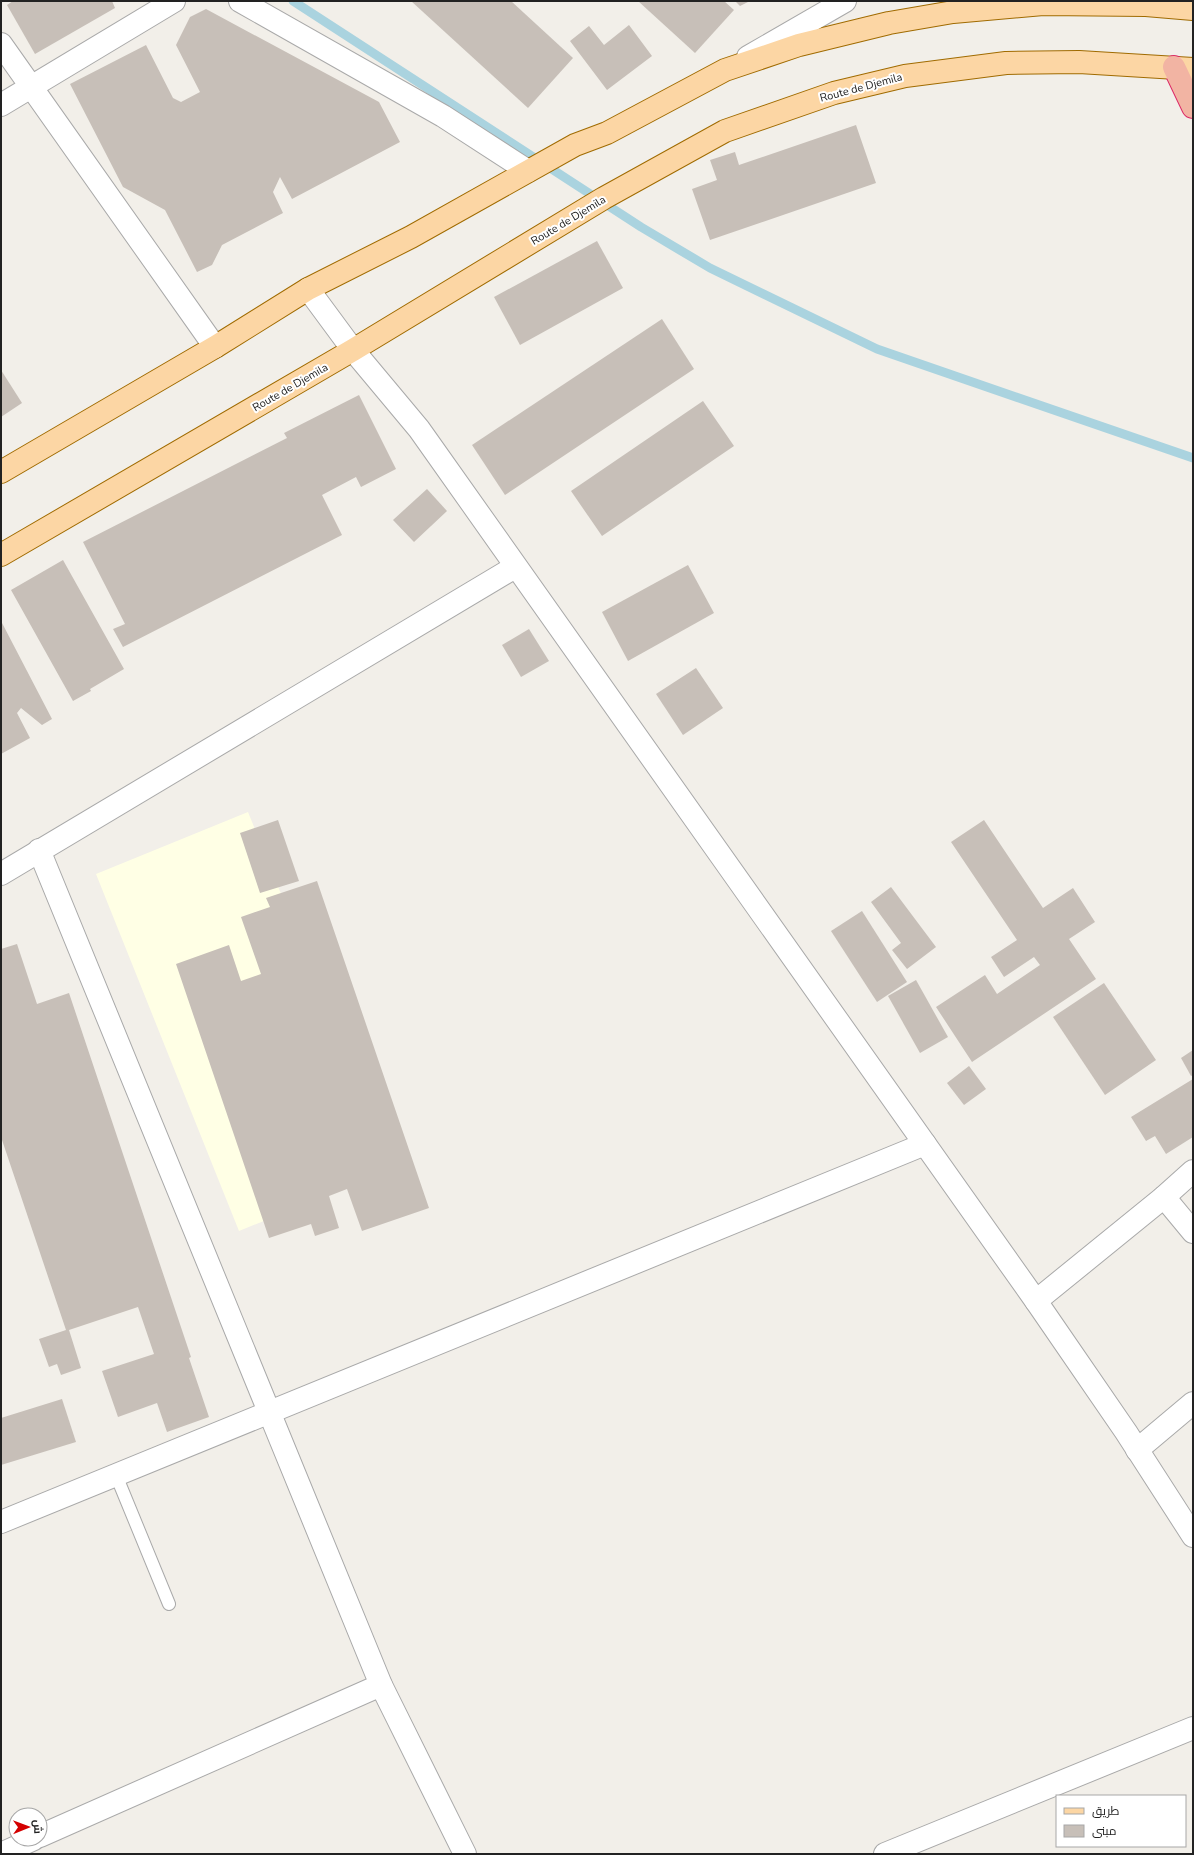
<svg xmlns="http://www.w3.org/2000/svg" width="1194" height="1855" font-family="'Nunito Sans',Cairo,sans-serif">
<style>
.education{fill:#ffffe5}
.lines{fill:none;stroke-linecap:round;stroke-linejoin:round}
.stream{stroke:#aad3df;stroke-width:9}
.building{fill:#c7bfb8}
.service-casing{stroke:#a9a9a9;stroke-width:14}
.minor-casing{stroke:#a9a9a9;stroke-width:24}
.primary-casing{stroke:#a06b00;stroke-width:24}
.trunk-casing{stroke:#dc2a67;stroke-width:24}
.service{stroke:#fff;stroke-width:12}
.minor{stroke:#fff;stroke-width:22}
.primary{stroke:#fcd6a4;stroke-width:22}
.trunk{stroke:#f2b4a3;stroke-width:22}
.labels{text-anchor:middle;stroke-width:4;stroke-linejoin:round;paint-order:stroke}
.street-label{font-size:11px;fill:#222;stroke:#fff}
</style>
<rect width="100%" height="100%" fill="#f2efe9"/>
<polygon class="education" points="248,812 392,1169 239,1231 96,874"/>
<g class="lines">
<polyline class="stream" points="293,1 641,227 710,268 877,349 1193,458"/>
</g>
<g class="building">
<polygon points="13,1 112,1 115,8 35,54 7,5"/>
<polygon points="411,1 511,1 573,58 528,108"/>
<polygon points="638,1 724,1 734,10 695,53"/>
<polygon points="735,1 750,1 740,6"/>
<polygon points="206,9 379,102 400,142 292,199 280,177 273,192 283,213 222,245 212,265 197,272 165,210 123,187 70,84 146,45 173,98 181,102 200,92 176,45 190,17"/>
<polygon points="629,25 652,56 607,90 570,41 589,26 604,45"/>
<polygon points="856,125 876,183 710,240 692,189 717,180 710,160 735,152 739,165"/>
<polygon points="597,241 623,288 520,345 494,297"/>
<polygon points="662,319 694,369 505,495 472,445"/>
<polygon points="1,370 22,403 1,417"/>
<polygon points="359,395 396,469 361,487 356,477 322,495 342,535 123,647 113,629 125,624 83,542 287,438 284,433"/>
<polygon points="703,401 734,446 602,536 571,491"/>
<polygon points="427,489 447,511 414,542 393,520"/>
<polygon points="63,560 124,669 90,689 91,691 73,701 11,590"/>
<polygon points="688,565 714,613 628,661 602,612"/>
<polygon points="1,621 52,719 42,725 21,708 17,713 30,738 1,754"/>
<polygon points="529,629 549,661 521,677 502,645"/>
<polygon points="696,668 723,708 683,735 656,694"/>
<polygon points="278,820 299,881 260,893 240,833"/>
<polygon points="984,820 1043,908 1073,888 1095,922 1069,939 1096,979 972,1062 936,1007 985,975 997,994 1040,965 1034,957 1004,977 991,957 1017,940 951,842"/>
<polygon points="317,881 429,1208 362,1231 347,1189 329,1196 339,1228 315,1236 311,1224 269,1238 176,964 229,945 241,981 261,974 241,917 270,907 266,898"/>
<polygon points="891,887 936,947 907,969 892,950 901,943 871,902"/>
<polygon points="862,911 907,982 877,1002 831,931"/>
<polygon points="17,944 37,1004 69,993 191,1357 189,1358 209,1417 167,1432 157,1403 118,1417 102,1371 154,1354 138,1307 69,1330 81,1368 61,1375 57,1364 49,1367 39,1339 66,1330 1,1137 1,949"/>
<polygon points="916,980 948,1037 920,1053 888,996"/>
<polygon points="1104,983 1156,1060 1105,1095 1053,1017"/>
<polygon points="1193,1050 1193,1075 1191,1076 1181,1058"/>
<polygon points="969,1066 986,1089 964,1105 947,1083"/>
<polygon points="1193,1079 1193,1137 1166,1154 1155,1136 1146,1141 1131,1117"/>
<polygon points="62,1399 76,1442 1,1465 1,1418"/>
</g>
<g class="lines">
<g class="service-casing">
<polyline id="service" points="116,1475 169,1604"/>
</g>
<g class="minor-casing">
<g id="minor">
<polyline points="240,1 443,116 528,171"/>
<polyline points="1,44 215,347"/>
<polyline points="748,57 845,1"/>
<polyline points="1,105 174,1"/>
<polyline points="308,289 353,350 419,429 1036,1301 1126,1432 1193,1536"/>
<polyline points="39,850 381,1685 465,1854"/>
<polyline points="1,874 515,567"/>
<polyline points="1164,1197 1193,1232"/>
<polyline points="1036,1301 1164,1197 1193,1171"/>
<polyline points="1137,1450 1193,1403"/>
<polyline points="1,1522 925,1144"/>
<polyline points="40,1836 381,1685"/>
<polyline points="1,1854 34,1839"/>
<polyline points="885,1854 1193,1728"/>
</g>
</g>
<g class="primary-casing">
<g id="primary">
<polyline points="1,472 215,347 308,289 411,237 575,145 607,133 725,70 799,45 889,23 953,12 1043,4 1146,5 1193,9"/>
<polyline points="1,555 353,350 604,198 725,131 834,93 905,76 1006,63 1079,62 1193,69"/>
</g>
</g>
<g class="trunk-casing">
<polyline id="trunk" points="1174,67 1193,107"/>
</g>
<use href="#service" class="service"/>
<use href="#minor" class="minor"/>
<use href="#primary" class="primary"/>
<use href="#trunk" class="trunk"/>
</g>
<g class="labels">
<g class="street-label">
<text transform="translate(861 87) rotate(-15)" y="4">Route de Djemila</text>
<text transform="translate(568 220) rotate(-31)" y="4">Route de Djemila</text>
<text transform="translate(290 387) rotate(-30)" y="4">Route de Djemila</text>
</g>
</g>
<rect width="1194" height="1855" fill="none" stroke="#222222" stroke-width="4"/>
<rect x="1056" y="1795" width="130" height="52" fill="#ffffff" stroke="#a7a7a7"/>
<rect x="1064" y="1808" width="20" height="6" fill="#fcd6a4" stroke="#a7a7a7"/>
<text x="1092" y="1815" font-size="12" fill="#222222">طريق</text>
<rect x="1064" y="1825" width="20" height="12" fill="#c7bfb8" stroke="#a7a7a7"/>
<text x="1092" y="1835" font-size="12" fill="#222222">مبنى</text>
<g transform="translate(28 1827) rotate(89)"><circle r="19" fill="#ffffff" stroke="#a7a7a7"/>
<path d="M0-3L7 15L0 10L-7 15Z" fill="#d40000"/>
<text y="-6" font-size="11" font-weight="bold" text-anchor="middle" fill="#222222">ش</text>
</g>
</svg>
